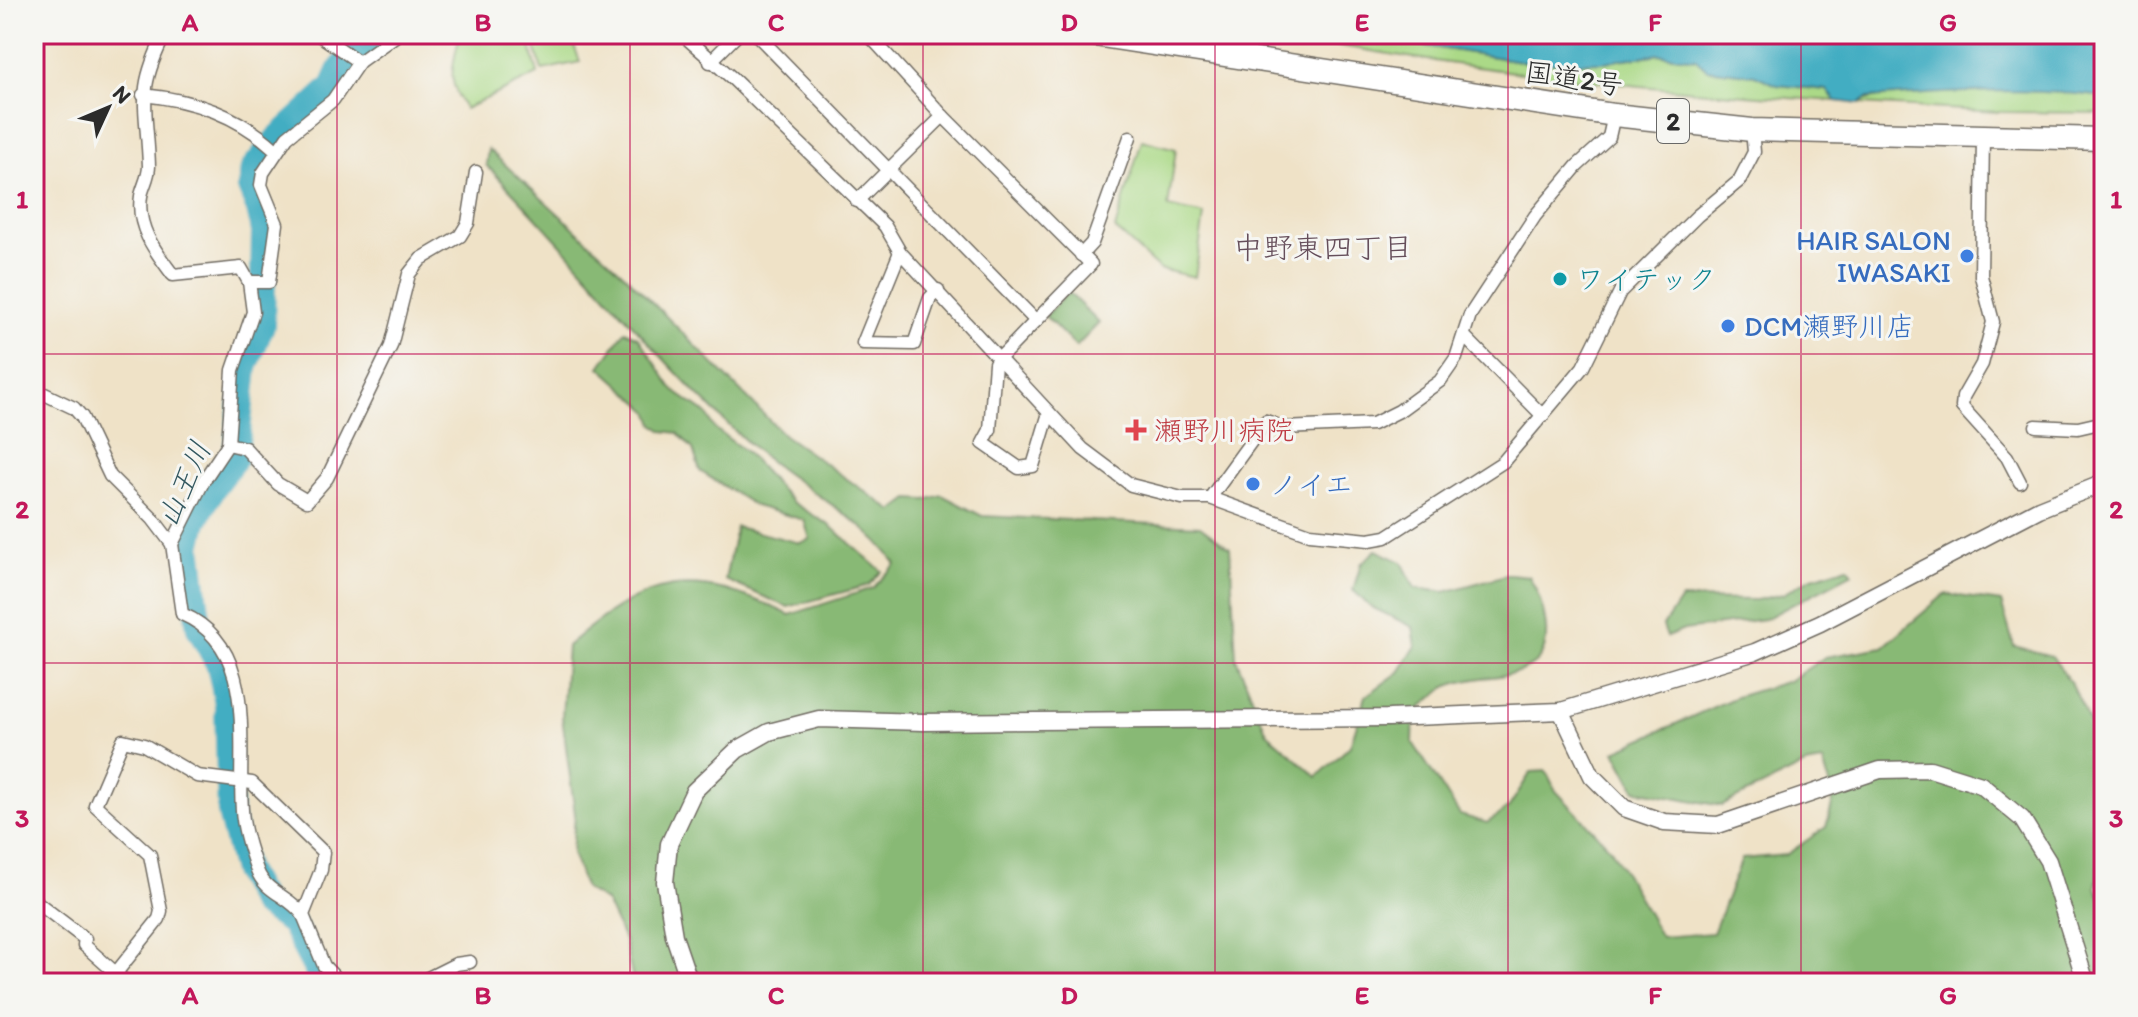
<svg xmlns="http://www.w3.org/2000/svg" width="2138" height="1017" font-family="Itim,'Klee One',sans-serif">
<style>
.green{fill:#abd987;stroke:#6b8259;stroke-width:2}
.forest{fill:#88b974;stroke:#5a7250;stroke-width:2}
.water{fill:#43adc2;stroke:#376c76;stroke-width:2}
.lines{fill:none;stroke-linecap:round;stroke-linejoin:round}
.river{stroke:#43adc2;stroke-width:26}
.street-casing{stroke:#706b62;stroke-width:15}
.secondary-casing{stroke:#706b62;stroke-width:19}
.highway-casing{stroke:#706b62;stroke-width:25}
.street{stroke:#fff;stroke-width:12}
.secondary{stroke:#fff;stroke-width:16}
.highway{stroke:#fff;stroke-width:22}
.grid{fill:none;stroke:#c2185b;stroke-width:2;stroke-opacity:0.55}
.shop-dot{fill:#3f7fe0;stroke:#f6f6f2;stroke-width:3}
.culture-dot{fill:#0f9aa8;stroke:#f6f6f2;stroke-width:3}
.health-dot{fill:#e0444e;stroke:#f6f6f2;stroke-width:3}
.labels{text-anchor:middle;stroke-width:6;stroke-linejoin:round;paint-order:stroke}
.shield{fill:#f6f6f2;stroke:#686867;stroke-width:2}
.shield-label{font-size:26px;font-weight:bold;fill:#2b2b2b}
.street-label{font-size:28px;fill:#2b2b2b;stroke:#f6f6f2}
.shop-label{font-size:28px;fill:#366cbe;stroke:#f6f6f2;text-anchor:start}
.culture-label{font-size:28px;fill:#0d838f;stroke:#f6f6f2;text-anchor:start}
.health-label{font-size:28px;fill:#be3a42;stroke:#f6f6f2;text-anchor:start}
.neighbourhood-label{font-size:30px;fill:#664f5b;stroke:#f6f6f2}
.water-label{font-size:30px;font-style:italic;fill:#335860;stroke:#f6f6f2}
.neatline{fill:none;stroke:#c2185b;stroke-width:3}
.grid-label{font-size:26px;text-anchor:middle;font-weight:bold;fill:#c2185b}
</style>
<rect width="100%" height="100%" fill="#f6f6f2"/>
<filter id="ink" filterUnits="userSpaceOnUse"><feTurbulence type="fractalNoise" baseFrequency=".0125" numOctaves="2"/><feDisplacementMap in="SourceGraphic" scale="16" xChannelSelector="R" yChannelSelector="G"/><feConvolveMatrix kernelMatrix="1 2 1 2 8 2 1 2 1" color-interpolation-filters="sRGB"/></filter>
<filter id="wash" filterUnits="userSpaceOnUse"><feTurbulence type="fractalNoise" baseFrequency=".006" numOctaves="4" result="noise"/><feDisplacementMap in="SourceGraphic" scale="32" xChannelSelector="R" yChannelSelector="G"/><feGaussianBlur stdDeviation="1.8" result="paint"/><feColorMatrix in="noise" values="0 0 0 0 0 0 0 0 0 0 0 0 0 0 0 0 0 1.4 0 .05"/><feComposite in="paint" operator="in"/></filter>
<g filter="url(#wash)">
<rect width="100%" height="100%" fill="#efe2c7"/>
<g class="green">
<path d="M460,34H527L538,74L465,109C445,76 453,69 460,34Z"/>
<polygon points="531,34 570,34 580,62 542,70"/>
<path d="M1278,34H1351L1533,63L1604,62L1659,54L1696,59L1707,69L1755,75L1777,85L1828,90L1836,101C1648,90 1463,71 1278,34Z"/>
<path d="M2056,91L2104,97V113L1998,112L1859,104C1886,86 2017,91 2056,91Z"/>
<polygon points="1142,140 1176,149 1168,207 1204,215 1195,277 1159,269 1115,229"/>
</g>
<g class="forest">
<path d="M488,149L625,275L784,435L893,511L909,499L926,500L942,495L982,516L1200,526L1230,548L1236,658L1267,733L1317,777L1350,746L1366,696L1399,672L1416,646L1413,627L1369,606L1353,590L1361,564L1376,550L1402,562L1415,588L1445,592L1509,574L1529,576C1542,598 1560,650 1529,667C1506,680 1473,675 1449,686C1437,691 1425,705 1414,713L1413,743L1460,815L1487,823L1509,807L1531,772L1546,771L1556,791L1611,849L1661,937L1713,933L1742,859L1786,855L1826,827L1834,798L1823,762L1805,765L1722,806L1636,790L1615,751L1736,697L1789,681L1825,657L1883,647L1945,594L2001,602L2014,646L2052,656L2072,685L2104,752V832L2096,887L2104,904V983H634L624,940L606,902L585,889L572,853L575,814L562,717L567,646C649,575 692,568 790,615L873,588L896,564C860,513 801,490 755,449C657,363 578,256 486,165Z"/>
<polygon points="1068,292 1099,323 1076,347 1045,316"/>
<polygon points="625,331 638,337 674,391 707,414 714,428 745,451 792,502 829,525 882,571 869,585 788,607 725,580 736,527 800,543 810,539 804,520 755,506 700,471 693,449 678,433 663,431 654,424 649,411 600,367"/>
<polygon points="1848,567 1853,573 1765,619 1684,630 1667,637 1663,626 1681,599 1756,600 1783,594 1812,577"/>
</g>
<path class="water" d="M1351,34H2104V97C2026,87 1947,92 1868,98L1859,104L1836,101L1827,90L1777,85L1755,75L1707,69L1696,59L1659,54L1604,62L1533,63Z"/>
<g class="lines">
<polyline class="river" points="323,983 292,923 263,904 245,871 230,813 227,703 219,665 199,628 189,546 195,521 215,484 235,458 245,367 262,325 264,231 259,209 250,187 253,169 278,138 333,87 341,69 355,53 382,34"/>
</g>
</g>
<g filter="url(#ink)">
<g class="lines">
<g class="street-casing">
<g id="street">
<path d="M165,34C135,93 147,105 149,166C149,177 143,186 141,196C136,227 155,251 173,275L241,268L249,282H269L277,224L261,185L263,173L287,137L333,100L359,62L398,34"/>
<polyline points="318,34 359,62"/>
<polyline points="682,34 732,78 885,226 900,252 1083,449 1131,485 1182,498 1210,498 1310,534 1369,540 1386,537 1503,462 1583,367 1620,292 1697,216 1739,181 1754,152 1752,130"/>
<polyline points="756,34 1036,321"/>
<polyline points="868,34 943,116 1091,264 995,363 990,430 983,443 1019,468 1033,466 1049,413"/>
<polyline points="1247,59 1252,34"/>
<polyline points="710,62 738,34"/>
<path d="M143,95C194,100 238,115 276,150"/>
<polyline points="1983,137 1981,276 1993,322 1982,364 1963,397 1962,407 2007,457 2020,482"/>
<polyline points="857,201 943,116"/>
<polyline points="900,252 863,343 914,344 930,298 938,290"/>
<polyline points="1081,255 1092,243 1130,137"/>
<path d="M249,282L253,312L233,370L228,444L204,480L172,544L182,614C259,647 237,744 242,810C243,830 250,851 257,870C265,893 290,896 303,915"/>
<polyline points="1465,337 1543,416"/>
<polyline points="34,389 74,408 82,417 110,476 153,519 172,544"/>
<polyline points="2036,426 2078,428 2104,422"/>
<polyline points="228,444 245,448 278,484 307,501 327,478 391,346 409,274 421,259 460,236 468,223 476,172"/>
<polyline points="1210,498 1266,421 1284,428 1373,424 1399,411 1440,381 1456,358 1470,315 1535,216 1577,166 1609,137 1614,115"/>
<polyline points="34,900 85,939 84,945 127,983"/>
<polyline points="34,980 37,983"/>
<polyline points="108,983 159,919 161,911 150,855 95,805 123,740 144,745 197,776 252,783 323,852 321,870 303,915 324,966 340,983"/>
<polyline points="418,983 456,964 470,962"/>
</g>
</g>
<g class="secondary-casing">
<g id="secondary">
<polyline points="1561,711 1592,776 1624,808 1664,822 1718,825 1880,770 1930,769 1981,785 2022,819 2048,861 2086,983"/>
<polyline points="690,983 674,936 665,882 669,844 694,791 737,750 769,732 819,719 923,722 1389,718 1561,711 1755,652 1820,623 2039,509 2104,483"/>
</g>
</g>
<g class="highway-casing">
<polyline id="highway" points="1088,34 1614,115 1752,130 2104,139"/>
</g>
<use href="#street" class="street"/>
<use href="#secondary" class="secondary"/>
<use href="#highway" class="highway"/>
</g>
</g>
<path class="grid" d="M337,34V983M630,34V983M923,34V983M1215,34V983M1508,34V983M1801,34V983M34,354H2104M34,663H2104"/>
<g class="shop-dot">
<circle cx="1967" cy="256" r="8"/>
<circle cx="1728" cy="326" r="8"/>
<circle cx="1253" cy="484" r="8"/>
</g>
<circle class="culture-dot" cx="1560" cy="279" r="8"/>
<path class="health-dot" d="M1132 418h8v8h8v8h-8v8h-8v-8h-8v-8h8z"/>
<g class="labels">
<rect class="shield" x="1657" y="99" width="32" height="44" rx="6"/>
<g class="shield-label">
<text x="1673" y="130">2</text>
</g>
<g class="street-label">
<text transform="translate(1574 78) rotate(8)" y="10">国道2号</text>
</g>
<g class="shop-label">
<text x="1951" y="250" text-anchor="end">HAIR SALON<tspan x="1951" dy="32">IWASAKI</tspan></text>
<text x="1744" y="336">DCM瀬野川店</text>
<text x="1269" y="494">ノイエ</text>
</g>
<g class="culture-label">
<text x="1576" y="289">ワイテック</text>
</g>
<g class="health-label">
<text x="1154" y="440">瀬野川病院</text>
</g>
<g class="neighbourhood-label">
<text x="1323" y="258">中野東四丁目</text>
</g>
<g class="water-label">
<text transform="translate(184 484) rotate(-66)" y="10">山王川</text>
</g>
</g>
<rect width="2138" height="1017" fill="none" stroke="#f6f6f2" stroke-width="88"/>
<g transform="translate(108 108) rotate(46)" stroke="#f6f6f2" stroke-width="6" paint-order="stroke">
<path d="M0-6L14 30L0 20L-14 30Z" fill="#2b2b2b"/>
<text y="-12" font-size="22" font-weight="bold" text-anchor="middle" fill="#2b2b2b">N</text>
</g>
<rect x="44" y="44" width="2050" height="929" class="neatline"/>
<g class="grid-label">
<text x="190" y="31">A</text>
<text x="483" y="31">B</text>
<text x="776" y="31">C</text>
<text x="1069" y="31">D</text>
<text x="1362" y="31">E</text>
<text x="1655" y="31">F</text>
<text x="1948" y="31">G</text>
<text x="22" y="208">1</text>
<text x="2116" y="208">1</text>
<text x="22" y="518">2</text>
<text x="2116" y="518">2</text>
<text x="22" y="827">3</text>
<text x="2116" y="827">3</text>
<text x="190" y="1004">A</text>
<text x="483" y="1004">B</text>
<text x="776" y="1004">C</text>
<text x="1069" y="1004">D</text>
<text x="1362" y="1004">E</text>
<text x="1655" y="1004">F</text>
<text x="1948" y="1004">G</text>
</g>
</svg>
